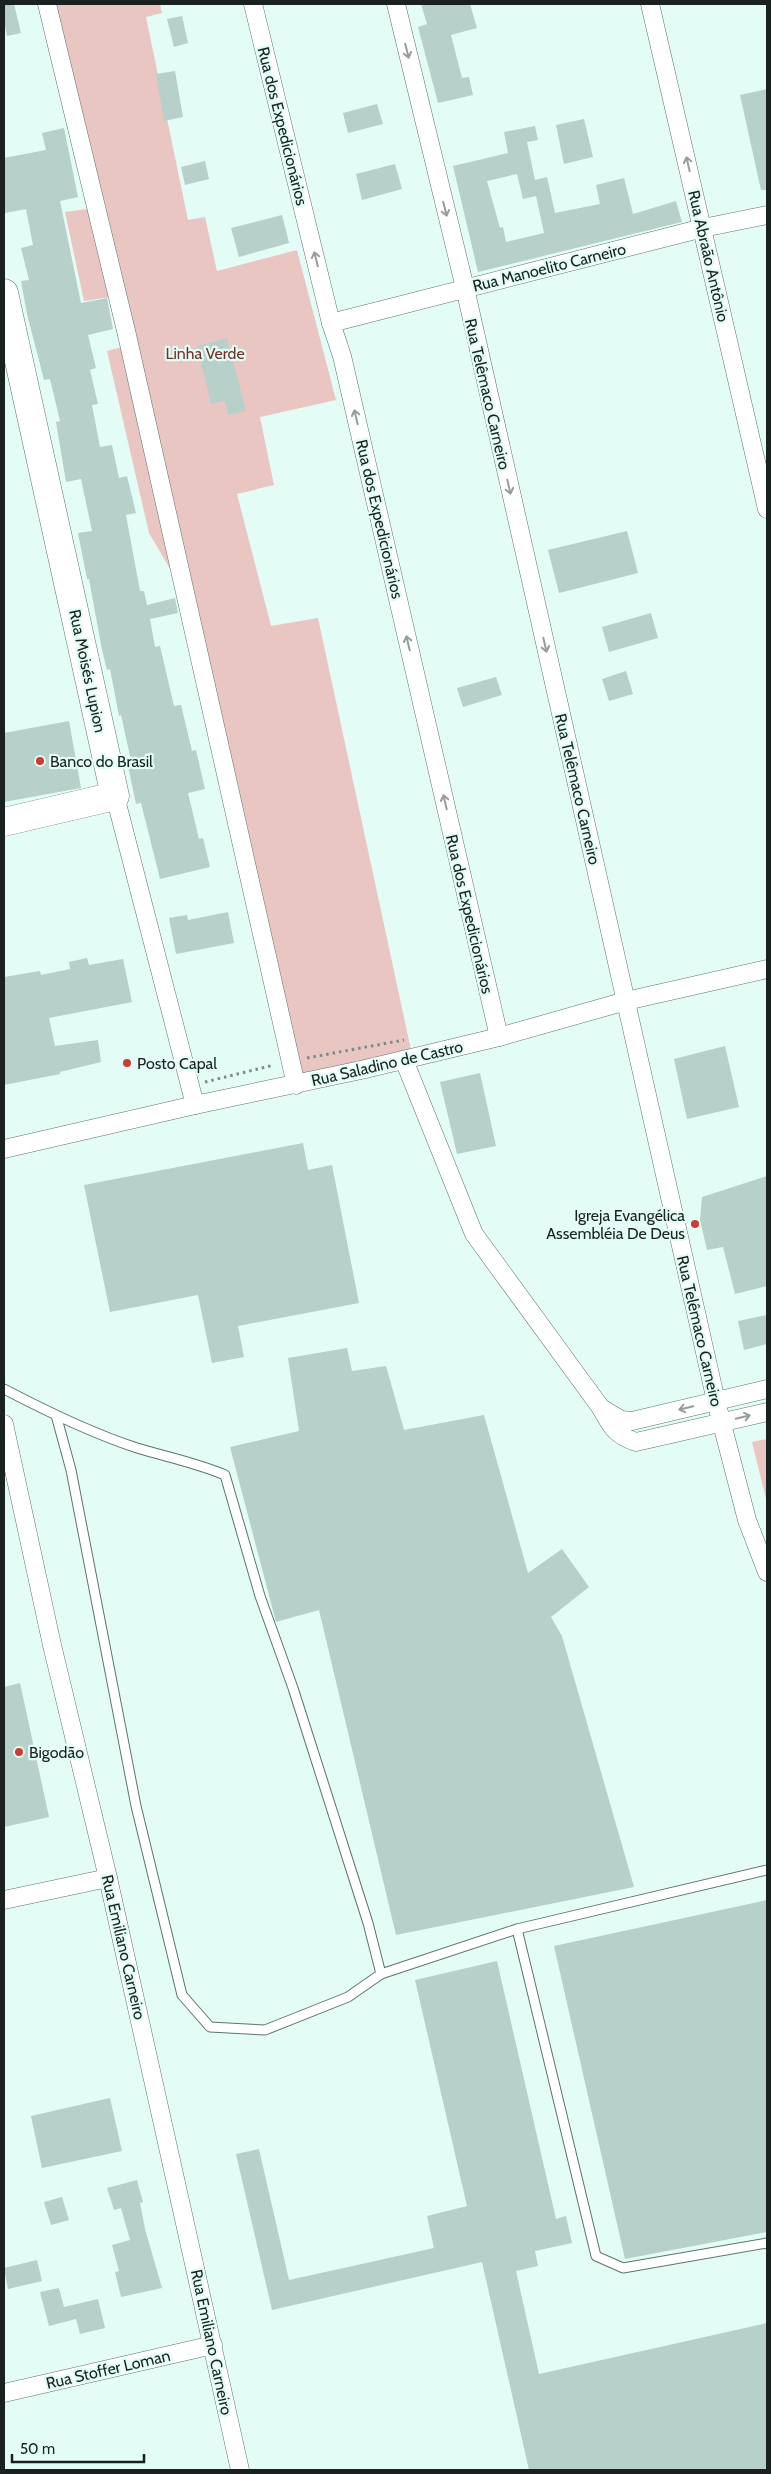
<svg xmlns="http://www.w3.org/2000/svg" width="771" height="2474" font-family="Cabin,sans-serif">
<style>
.green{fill:#e9c6c1}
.building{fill:#b7d0c9;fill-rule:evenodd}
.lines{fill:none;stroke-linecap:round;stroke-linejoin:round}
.lane-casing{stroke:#5d746e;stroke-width:11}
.street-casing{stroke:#5d746e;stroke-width:19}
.primary-casing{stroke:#5d746e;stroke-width:29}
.path{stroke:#7b8c88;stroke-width:3;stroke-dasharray:2.5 4;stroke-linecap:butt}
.lane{stroke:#fff;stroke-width:9}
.street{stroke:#fff;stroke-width:18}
.primary{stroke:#fff;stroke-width:28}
.oneway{stroke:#989c9b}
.poi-dot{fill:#cb3d34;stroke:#e3fcf6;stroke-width:2}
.labels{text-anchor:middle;stroke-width:4.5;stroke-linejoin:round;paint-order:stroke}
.street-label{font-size:16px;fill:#192220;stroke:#e3fcf6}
.park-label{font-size:16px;fill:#74312a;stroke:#e3fcf6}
.poi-label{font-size:16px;fill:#192220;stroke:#e3fcf6;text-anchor:start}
</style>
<rect width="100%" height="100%" fill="#e3fcf6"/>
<g class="green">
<polygon points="42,4 160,4 162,13 146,17 188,220 205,217 217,271 297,250 336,400 260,417 274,485 237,494 271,626 318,618 411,1050 285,1077 177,581 149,533 107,351 122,347 110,297 84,301 65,212 87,209"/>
<polygon points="767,1439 767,1503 752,1442"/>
</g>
<g class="building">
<polygon points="4,4 14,4 21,33 7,36 4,22"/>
<polygon points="421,4 470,4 477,28 451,35 462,78 469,77 473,95 438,103 418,27 427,24"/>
<polygon points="182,16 188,43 174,47 167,19"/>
<polygon points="175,71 183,117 164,121 156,74"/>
<polygon points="767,89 767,190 761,190 740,95"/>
<polygon points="377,104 383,124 348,133 343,113"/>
<polygon points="584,119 593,157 564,164 556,125"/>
<path d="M535,126L538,140L527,142L535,180L547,177L555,213L600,204L596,185L624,178L633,214L676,201L682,222L478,272L453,166L508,153L504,132ZM517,174L523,199L536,196L544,233L506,242L503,227L500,228L487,181Z"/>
<polygon points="64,128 78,197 60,201 81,303 107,298 113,329 88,335 96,368 90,370 98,404 92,405 100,447 112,445 119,478 127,476 136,513 126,515 140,591 144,591 147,605 175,598 178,613 150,619 155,647 160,646 174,706 181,705 192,751 196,750 205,789 188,793 199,839 203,838 210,867 160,879 141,803 136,804 128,766 132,765 121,715 119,716 110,669 107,670 102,650 89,579 87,579 78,533 92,531 81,479 66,482 56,422 60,421 50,379 44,380 27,314 21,281 29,280 21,248 33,245 26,209 5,213 4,205 4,158 46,150 42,133"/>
<polygon points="205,161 209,179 185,185 181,167"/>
<polygon points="395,164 402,189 362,200 356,174"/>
<polygon points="282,215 289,243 239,257 231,228"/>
<polygon points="227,338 246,411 228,415 225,401 211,404 197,346"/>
<polygon points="627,531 638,573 559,593 548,550"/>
<polygon points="651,613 658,638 609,652 602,627"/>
<polygon points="626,671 633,694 609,701 602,679"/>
<polygon points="496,677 502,695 463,707 457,688"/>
<polygon points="69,721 81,788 4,802 4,733"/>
<polygon points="228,912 234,943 176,954 169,918 187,915 188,920"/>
<polygon points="87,958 89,965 123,959 132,1002 49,1018 55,1046 98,1040 101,1062 60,1072 60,1074 4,1085 4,977 40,971 41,975 70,969 69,962"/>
<polygon points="725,1046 739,1107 687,1119 674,1059"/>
<polygon points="480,1073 496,1146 457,1154 440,1082"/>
<polygon points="303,1143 308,1170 332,1165 359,1303 238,1326 244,1357 212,1363 198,1295 110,1312 84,1185"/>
<polygon points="767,1176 767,1286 735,1294 723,1247 707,1250 700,1220 702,1197"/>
<polygon points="767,1315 767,1344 744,1350 738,1321"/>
<polygon points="347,1348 352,1371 386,1366 404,1430 484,1415 528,1573 562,1549 589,1587 551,1617 562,1636 634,1887 396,1935 319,1610 276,1622 230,1447 299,1431 288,1358"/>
<polygon points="20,1683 49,1817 4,1827 4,1687"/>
<polygon points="767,1900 767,2232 625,2259 554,1946"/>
<polygon points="497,1961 556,2219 566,2216 572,2243 535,2251 538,2266 516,2271 539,2374 767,2323 767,2470 529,2470 482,2262 272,2310 236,2154 259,2149 289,2280 434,2248 427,2216 467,2206 415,1980"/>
<polygon points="110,2098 122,2151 42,2168 31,2116"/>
<polygon points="137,2180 143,2202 140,2203 145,2229 162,2288 121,2297 115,2272 119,2271 112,2245 130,2240 121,2208 114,2210 107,2188"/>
<polygon points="62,2197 69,2220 51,2225 44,2202"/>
<polygon points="37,2260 42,2281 8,2289 4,2268"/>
<polygon points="59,2288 64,2307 98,2299 105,2328 80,2334 76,2319 49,2326 40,2292"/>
</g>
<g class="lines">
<g class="lane-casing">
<g id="lane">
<path d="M4,1389C46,1411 91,1433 137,1448C167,1457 197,1463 225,1475L260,1596L293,1688L368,1923L381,1974L348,1997L265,2030L210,2027L182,1995L136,1806L71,1470L56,1415"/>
<polyline points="517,1929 596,2256 623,2268 767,2243"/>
<polyline points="381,1974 517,1929 767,1870"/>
</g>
</g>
<g class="street-casing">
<g id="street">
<polyline points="47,4 127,335 296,1085"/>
<polyline points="253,4 331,323 342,356 499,1037"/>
<polyline points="396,4 465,288 716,1401 747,1520 767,1572"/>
<polyline points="650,4 767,509"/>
<polyline points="331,323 703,228 767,215"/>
<polyline points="115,796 195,1105"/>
<polyline points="404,1060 474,1234 601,1408"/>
<polyline points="4,1149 195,1105 361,1070 499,1037 626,1001 767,969"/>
<path d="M767,1389L632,1421L621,1420L601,1408C611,1426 615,1435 636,1442L767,1412"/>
<polyline points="4,1424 52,1645 108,1878 240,2470"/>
<polyline points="4,1900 108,1878"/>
<polyline points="4,2393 213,2345"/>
</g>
</g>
<g class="primary-casing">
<polyline id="primary" points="4,293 115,796 4,822"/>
</g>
<g class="path">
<polyline points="307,1058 404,1040"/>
<polyline points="205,1082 274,1065"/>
</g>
<use href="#lane" class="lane"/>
<use href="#street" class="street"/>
<use href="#primary" class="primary"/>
</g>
<defs><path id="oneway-shaft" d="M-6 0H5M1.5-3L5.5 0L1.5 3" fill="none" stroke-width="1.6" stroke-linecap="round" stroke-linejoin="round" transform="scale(1.25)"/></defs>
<g class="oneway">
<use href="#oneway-shaft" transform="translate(407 51) rotate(76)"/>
<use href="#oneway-shaft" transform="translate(688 164) rotate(-103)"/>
<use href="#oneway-shaft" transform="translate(445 209) rotate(76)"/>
<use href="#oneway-shaft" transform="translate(316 259) rotate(-104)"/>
<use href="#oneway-shaft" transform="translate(356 417) rotate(-103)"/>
<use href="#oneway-shaft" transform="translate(509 487) rotate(77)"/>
<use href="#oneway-shaft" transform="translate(408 643) rotate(-103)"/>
<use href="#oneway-shaft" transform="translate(545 645) rotate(77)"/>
<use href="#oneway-shaft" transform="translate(445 802) rotate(-103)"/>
<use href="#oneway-shaft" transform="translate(686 1408) rotate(166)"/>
<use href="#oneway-shaft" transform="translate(743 1417) rotate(-13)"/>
</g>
<g class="poi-dot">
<circle cx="40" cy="761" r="5"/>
<circle cx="127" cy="1063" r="5"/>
<circle cx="695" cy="1224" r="5"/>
<circle cx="19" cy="1752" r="5"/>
</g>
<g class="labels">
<g class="street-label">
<text transform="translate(283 126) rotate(76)" y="6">Rua dos Expedicionários</text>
<text transform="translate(709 256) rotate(77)" y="6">Rua Abraão Antônio</text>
<text transform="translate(549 267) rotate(-14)" y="6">Rua Manoelito Carneiro</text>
<text transform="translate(488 394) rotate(77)" y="6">Rua Telêmaco Carneiro</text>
<text transform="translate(380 519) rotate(77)" y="6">Rua dos Expedicionários</text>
<text transform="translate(88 671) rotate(78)" y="6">Rua Moisés Lupion</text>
<text transform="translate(578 789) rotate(77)" y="6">Rua Telêmaco Carneiro</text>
<text transform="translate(470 914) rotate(77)" y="6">Rua dos Expedicionários</text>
<text transform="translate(387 1063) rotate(-13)" y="6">Rua Saladino de Castro</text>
<text transform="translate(700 1331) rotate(77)" y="6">Rua Telêmaco Carneiro</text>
<text transform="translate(124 1947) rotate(77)" y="6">Rua Emiliano Carneiro</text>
<text transform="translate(212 2342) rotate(78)" y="6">Rua Emiliano Carneiro</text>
<text transform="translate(108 2369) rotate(-13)" y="6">Rua Stoffer Loman</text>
</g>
<g class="park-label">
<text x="205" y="359">Linha Verde</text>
</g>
<g class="poi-label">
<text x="50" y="767">Banco do Brasil</text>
<text x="137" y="1069">Posto Capal</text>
<text x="685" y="1221" text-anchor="end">Igreja Evangélica<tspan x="685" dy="18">Assembléia De Deus</tspan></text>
<text x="29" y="1758">Bigodão</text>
</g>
</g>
<rect width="771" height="2474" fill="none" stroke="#192220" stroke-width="10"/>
<path d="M12 2454v8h132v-8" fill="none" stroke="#192220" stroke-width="2.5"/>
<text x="20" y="2454" font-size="15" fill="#192220" stroke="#e3fcf6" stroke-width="4" paint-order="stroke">50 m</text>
</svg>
